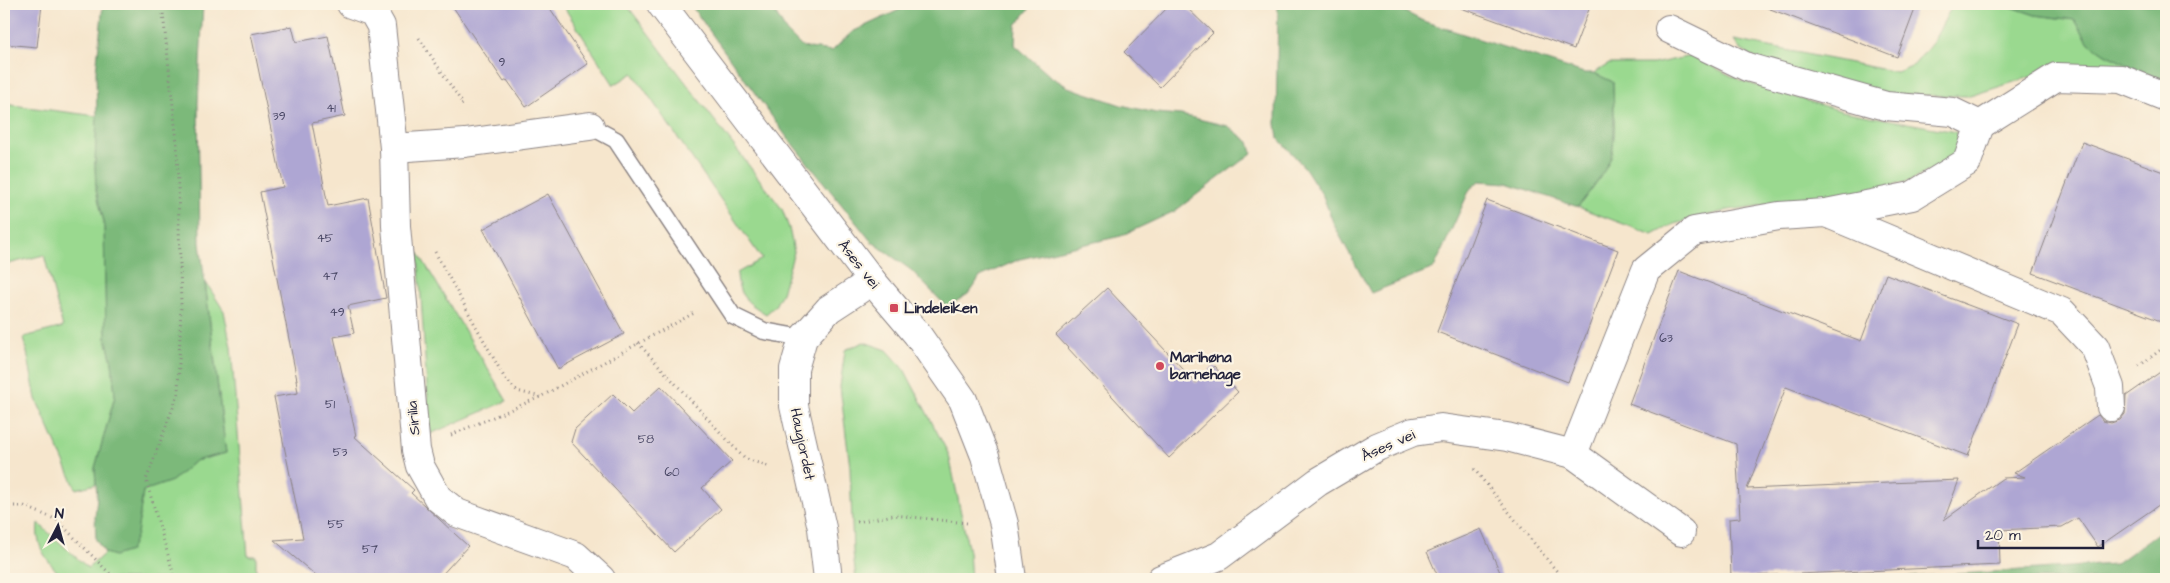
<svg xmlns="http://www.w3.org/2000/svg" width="2170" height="583" font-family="'Architects Daughter',sans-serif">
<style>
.green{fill:#9ad98f;stroke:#5e7e65}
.forest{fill:#7bb97a;stroke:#4e6e5a}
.building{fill:#aea6d3}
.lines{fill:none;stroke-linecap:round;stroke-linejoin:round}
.service-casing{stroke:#8c8484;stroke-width:19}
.minor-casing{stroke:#8c8484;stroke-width:30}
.path{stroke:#8c8484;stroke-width:3;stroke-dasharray:1 4;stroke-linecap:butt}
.service{stroke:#fff;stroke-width:16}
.minor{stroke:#fff;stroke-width:28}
.poi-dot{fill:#d1495b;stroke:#fcf5e5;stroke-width:2}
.labels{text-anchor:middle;stroke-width:4.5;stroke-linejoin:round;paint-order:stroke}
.number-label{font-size:12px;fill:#454361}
.street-label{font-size:15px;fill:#22223b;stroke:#fcf5e5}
.poi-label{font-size:15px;font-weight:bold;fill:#22223b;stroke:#fcf5e5;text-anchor:start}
</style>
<rect width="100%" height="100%" fill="#fcf5e5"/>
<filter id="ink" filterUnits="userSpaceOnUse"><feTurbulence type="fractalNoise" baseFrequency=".02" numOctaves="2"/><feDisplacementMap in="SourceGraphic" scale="10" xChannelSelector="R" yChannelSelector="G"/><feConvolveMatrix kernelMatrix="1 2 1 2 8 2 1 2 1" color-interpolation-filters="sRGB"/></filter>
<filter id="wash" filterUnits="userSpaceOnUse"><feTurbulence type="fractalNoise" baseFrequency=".0096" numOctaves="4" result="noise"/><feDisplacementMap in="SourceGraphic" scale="20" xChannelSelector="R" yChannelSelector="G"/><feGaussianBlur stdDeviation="1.12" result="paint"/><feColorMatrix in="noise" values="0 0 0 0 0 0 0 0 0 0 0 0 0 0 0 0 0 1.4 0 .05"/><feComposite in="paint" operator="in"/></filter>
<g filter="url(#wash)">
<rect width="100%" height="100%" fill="#f6e6cd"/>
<g class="green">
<path d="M562,4H626L782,209L789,228L794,252L782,293L775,306L766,314C747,302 738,297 737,273L762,259L633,73L614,85Z"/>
<polygon points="1953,4 2003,4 2035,15 2075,20 2089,43 2105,54 2166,83 2052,70 1970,96 1900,95 1858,89 1759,60 1741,50 1734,40 1897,72 1914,65 1933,42"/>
<path d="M1691,56L1742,81L1804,100L1842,111L1956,132L1958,147L1955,157L1910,181L1872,191L1729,210L1674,224L1653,235L1578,207C1589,192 1602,177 1610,159C1617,143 1613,101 1613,82L1594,73L1609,64H1653Z"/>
<polygon points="4,104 97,116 95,164 96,190 104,222 106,338 112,362 115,396 95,468 96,484 76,489 36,399 24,337 63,327 44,255 4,265"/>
<polygon points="418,252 507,401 430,434"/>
<path d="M205,281L224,311L231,347L248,556H256V579H63C48,560 35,549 38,523L88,568L105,553L114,556L137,534L143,491L172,481L195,461L226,453Z"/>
<polygon points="864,342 887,350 904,369 949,455 969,552 971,579 856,579 853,552 850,467 840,387 845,350"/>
</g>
<g class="forest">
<polygon points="103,4 203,4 198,103 200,243 226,453 195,461 172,481 143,491 137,534 130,551 114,556 105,553 96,540 95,517 97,497 95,468 115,396 112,362 106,338 104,222 96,190 95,163 97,116 96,72"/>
<polygon points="690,4 770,4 786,31 802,47 832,51 852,32 912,4 1027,4 1029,9 1016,25 1015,45 1050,76 1068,87 1121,105 1156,113 1181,115 1228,126 1249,142 1252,153 1175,211 1121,236 1020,259 980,277 968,294 947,307 911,270 871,241 786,136"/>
<path d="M1278,4H1389L1423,21L1584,73H1594L1613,82C1613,101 1617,143 1610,159C1603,176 1589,192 1578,207L1507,183L1479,181L1470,189L1434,268L1371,293L1334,225L1323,196L1305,168L1278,138L1276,124Z"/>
<polygon points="2003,4 2166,4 2166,83 2105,54 2089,43 2075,20 2035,15"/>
<polygon points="2166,527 2166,579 1883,579 2115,564"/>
</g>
<g id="blocks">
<g class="building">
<polygon points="4,4 42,4 37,47 4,44"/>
<polygon points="451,4 547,4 588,64 526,107 507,80 504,82"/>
<polygon points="1171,4 1183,4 1213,33 1160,87 1124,52"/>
<polygon points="1462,4 1591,4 1574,49 1461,8"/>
<polygon points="1766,4 1917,4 1897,57 1765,7"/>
<polygon points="292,26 296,42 328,36 345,116 312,123 328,206 368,198 386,298 348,306 354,333 334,337 356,436 354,436 414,490 411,493 468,546 438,579 320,579 274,540 303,538 274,397 298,393 296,380 297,380 260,192 283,187 251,34"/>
<polygon points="2082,142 2166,173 2166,323 2033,273"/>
<polygon points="548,194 624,334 558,369 483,229"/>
<polygon points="1487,200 1618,250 1568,382 1437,332"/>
<polygon points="1679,271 1861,341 1886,274 2018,324 1968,456 1786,387 1747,489 1959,480 1944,520 2003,478 2025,477 2014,473 2098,415 2103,421 2111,423 2120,420 2125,414 2126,396 2166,368 2166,500 2098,547 2078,518 2062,527 1999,530 2000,565 1731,577 1729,519 1740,518 1736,444 1629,404"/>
<polygon points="1107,288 1196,383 1214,366 1238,392 1169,458 1056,335"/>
<polygon points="661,386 732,461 702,488 721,509 674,552 571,442 575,429 613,394 632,413"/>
<polygon points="1481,529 1503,579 1439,579 1427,552"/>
</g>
</g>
</g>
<g filter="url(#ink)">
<use href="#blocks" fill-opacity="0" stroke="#8c8484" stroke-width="1"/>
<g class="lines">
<g class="service-casing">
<polyline id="service" points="590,126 616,140 733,316 764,331 803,338"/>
</g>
<g class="minor-casing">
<g id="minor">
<polyline points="351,4 373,12 381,26 394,148 396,226 416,450 420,466 438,498 457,513 576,556 601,579"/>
<polyline points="661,4 872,281 917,334 963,400 985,456 1004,524 1012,579"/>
<polyline points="1980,125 2056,77 2121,79 2166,97"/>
<polyline points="394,148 465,143 590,126"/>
<polyline points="1826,213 2062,312 2095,347 2110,387 2111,407"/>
<polyline points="1573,454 1646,270 1694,231 1779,216 1826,213 1912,196 1967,162 1980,125 1953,112 1886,106 1747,67 1669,29"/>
<polyline points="828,579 822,528 794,406 794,369 803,338 829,309 872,281"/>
<polyline points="1161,579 1219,556 1318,482 1377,447 1413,432 1441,428 1507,437 1573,454 1681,532"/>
</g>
</g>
<g class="path">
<polyline points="162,4 177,143 181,305 178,394 146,480 173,572 173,579"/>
<polyline points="419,38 463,104 459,106"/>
<polyline points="435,252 504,377 517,391 540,397"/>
<polyline points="638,343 744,458 770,467"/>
<polyline points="2139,366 2166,346"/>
<polyline points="451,435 540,397 696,312"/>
<polyline points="1474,469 1563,579"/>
<polyline points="4,506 24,506 57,520 115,579"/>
<polyline points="857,522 894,515 967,523"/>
</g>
<use href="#service" class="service"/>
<use href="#minor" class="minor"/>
</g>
</g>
<g class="poi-dot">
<rect x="889" y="303" width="10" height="10" rx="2.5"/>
<circle cx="1160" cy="366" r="5"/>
</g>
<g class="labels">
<g class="number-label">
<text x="502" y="66">9</text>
<text x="331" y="112">41</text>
<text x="279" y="120">39</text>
<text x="325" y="242">45</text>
<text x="330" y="280">47</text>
<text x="337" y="316">49</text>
<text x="1666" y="342">63</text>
<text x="330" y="408">51</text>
<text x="646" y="443">58</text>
<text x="340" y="456">53</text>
<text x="672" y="476">60</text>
<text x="336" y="528">55</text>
<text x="370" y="553">57</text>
</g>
<g class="street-label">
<text transform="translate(859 264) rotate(52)" y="5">Åses vei</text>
<text transform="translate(413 418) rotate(-95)" y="5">Sirilia</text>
<text transform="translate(803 444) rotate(78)" y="5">Haugjordet</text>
<text transform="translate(1388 445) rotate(-24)" y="5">Åses vei</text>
</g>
<g class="poi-label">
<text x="904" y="313">Lindeleiken</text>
<text x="1170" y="362">Marihøna<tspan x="1170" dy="17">barnehage</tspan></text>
</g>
</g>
<rect width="2170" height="583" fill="none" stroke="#fcf5e5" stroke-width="20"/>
<g transform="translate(58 526) rotate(6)" stroke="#fcf5e5" stroke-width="4" paint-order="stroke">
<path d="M0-4L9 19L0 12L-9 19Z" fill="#22223b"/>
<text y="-8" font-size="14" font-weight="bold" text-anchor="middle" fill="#22223b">N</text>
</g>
<path d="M1978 540v8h125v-8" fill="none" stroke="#22223b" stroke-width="2.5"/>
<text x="1985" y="540" font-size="15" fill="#22223b" stroke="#fcf5e5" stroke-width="4" paint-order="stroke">20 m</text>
</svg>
